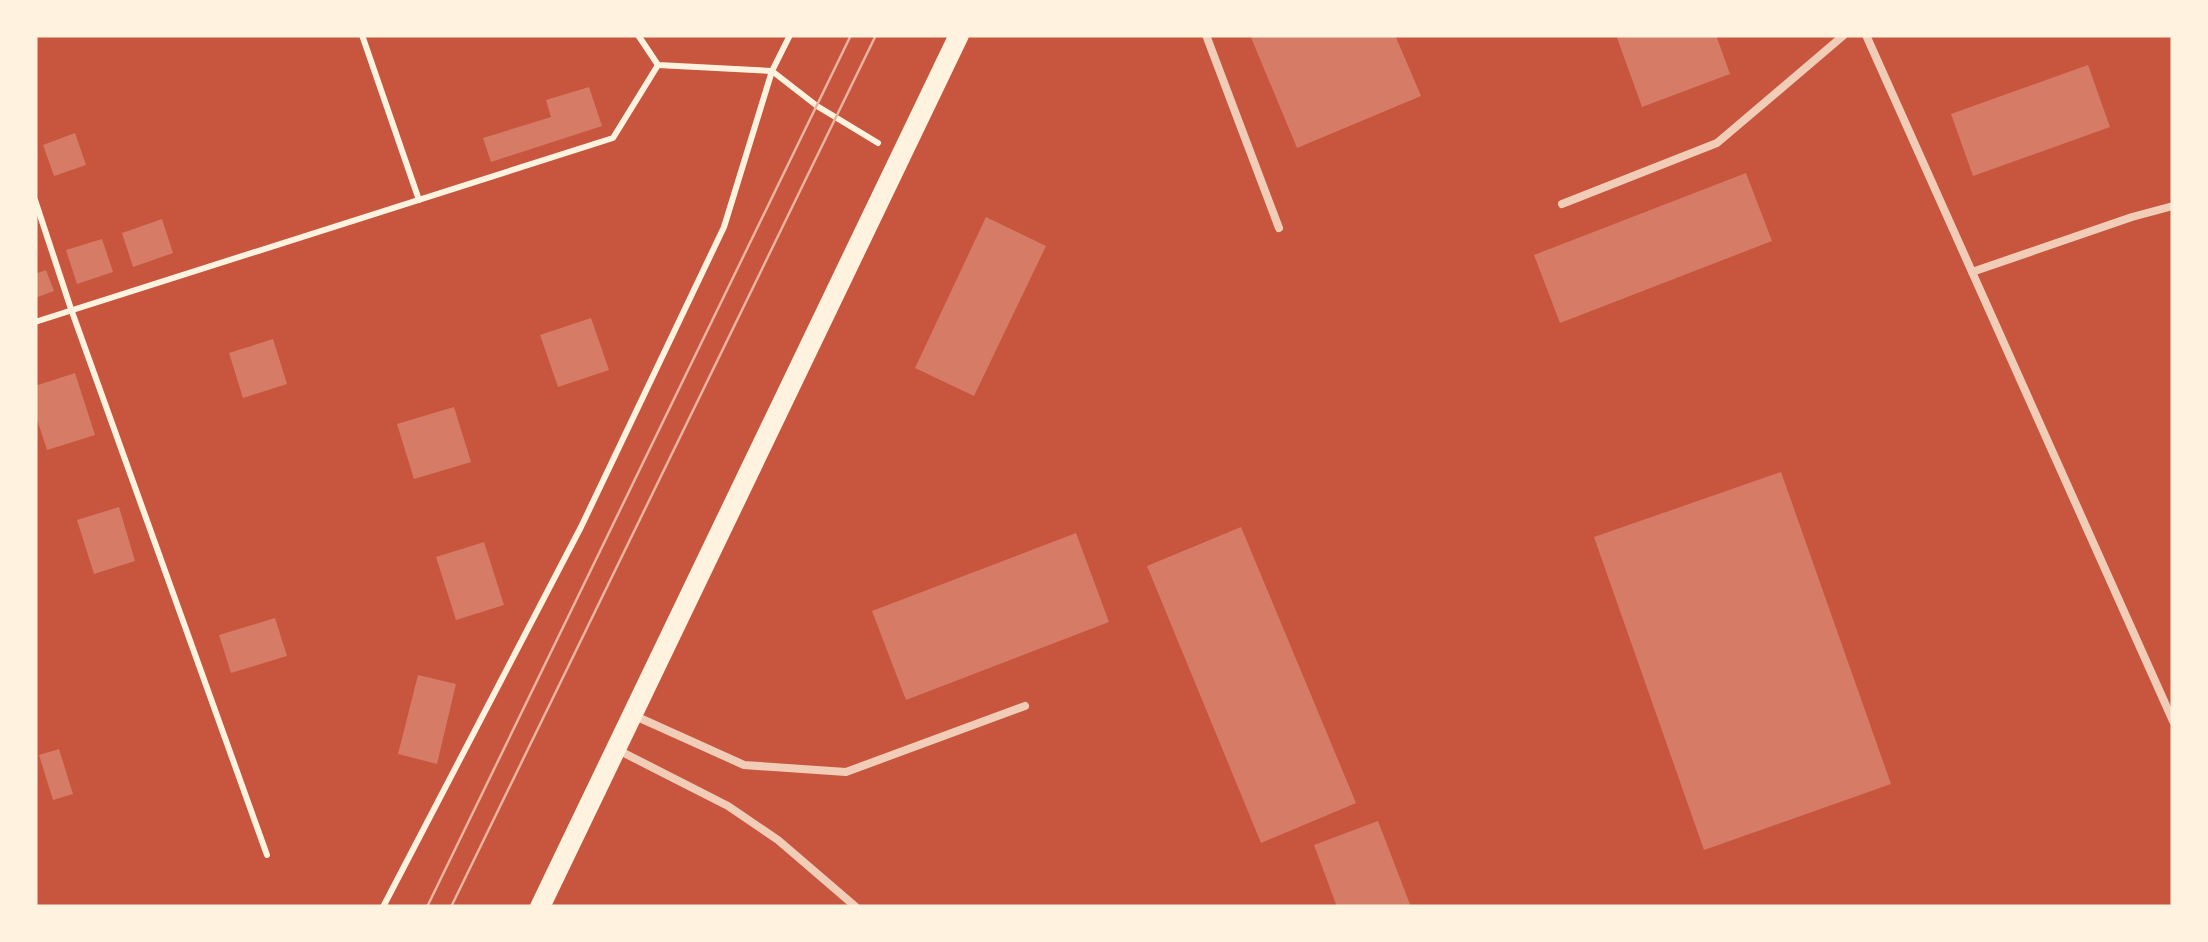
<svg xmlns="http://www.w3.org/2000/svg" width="2208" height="942" font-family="'IBM Plex Sans',sans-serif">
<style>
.building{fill:#d67c66}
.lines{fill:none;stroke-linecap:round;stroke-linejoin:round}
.path{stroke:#fff3e0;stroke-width:6}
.service{stroke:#f1ccb7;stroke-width:8}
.secondary{stroke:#fff3e0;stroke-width:20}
.tram{stroke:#e9b49f;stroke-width:2.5}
</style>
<rect width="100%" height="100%" fill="#c8553d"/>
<g class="building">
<polygon points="1250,35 1395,35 1421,96 1297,148"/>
<polygon points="1616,35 1716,35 1730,74 1642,107"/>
<polygon points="2088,65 2110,127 1973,176 1951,114"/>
<polygon points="589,87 602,126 491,162 483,138 551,117 546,100"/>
<polygon points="75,133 86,165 54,176 43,145"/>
<polygon points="1746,173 1772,241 1560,323 1534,255"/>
<polygon points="986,217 1046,246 974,396 915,368"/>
<polygon points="162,219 173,253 133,267 122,233"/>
<polygon points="102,239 113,272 77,284 66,250"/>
<polygon points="46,270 54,291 35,298 35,274"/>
<polygon points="591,318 609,370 558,387 540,335"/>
<polygon points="273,339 287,384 243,398 229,353"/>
<polygon points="75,373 95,435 47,450 35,413 35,386"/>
<polygon points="454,407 471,462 414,479 397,424"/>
<polygon points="1781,472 1891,784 1704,850 1594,537"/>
<polygon points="119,507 135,561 94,574 77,520"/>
<polygon points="1241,527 1356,803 1261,843 1147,566"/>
<polygon points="1076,533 1109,622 906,700 872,611"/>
<polygon points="484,542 504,605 456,620 436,557"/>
<polygon points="275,618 287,656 231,673 219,635"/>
<polygon points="418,675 456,684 437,764 398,754"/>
<polygon points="59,749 73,794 53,800 39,755"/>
<polygon points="1378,821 1411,907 1337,907 1314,845"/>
</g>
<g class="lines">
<g class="path">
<polyline points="362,35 419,200"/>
<polyline points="638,35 658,65 772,71 817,106 878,143"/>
<polyline points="35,200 71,309 267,855"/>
<polyline points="35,322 613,138 658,65"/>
<polyline points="383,907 581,527 724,227 772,71 790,35"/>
</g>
<g class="service">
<polyline points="1206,35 1279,228"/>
<polyline points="1866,35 2173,721"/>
<polyline points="1562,204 1717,143 1844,35"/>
<polyline points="1972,272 2132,217 2173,206"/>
<polyline points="633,715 744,765 846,772 1025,706"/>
<polyline points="618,750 728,806 778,840 856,907"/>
</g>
<polyline class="secondary" points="540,907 959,35"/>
<g class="tram">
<polyline points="427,907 851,35"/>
<polyline points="451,907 876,35"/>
</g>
</g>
<rect width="2208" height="942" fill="none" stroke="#fff3e0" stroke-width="75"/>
</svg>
